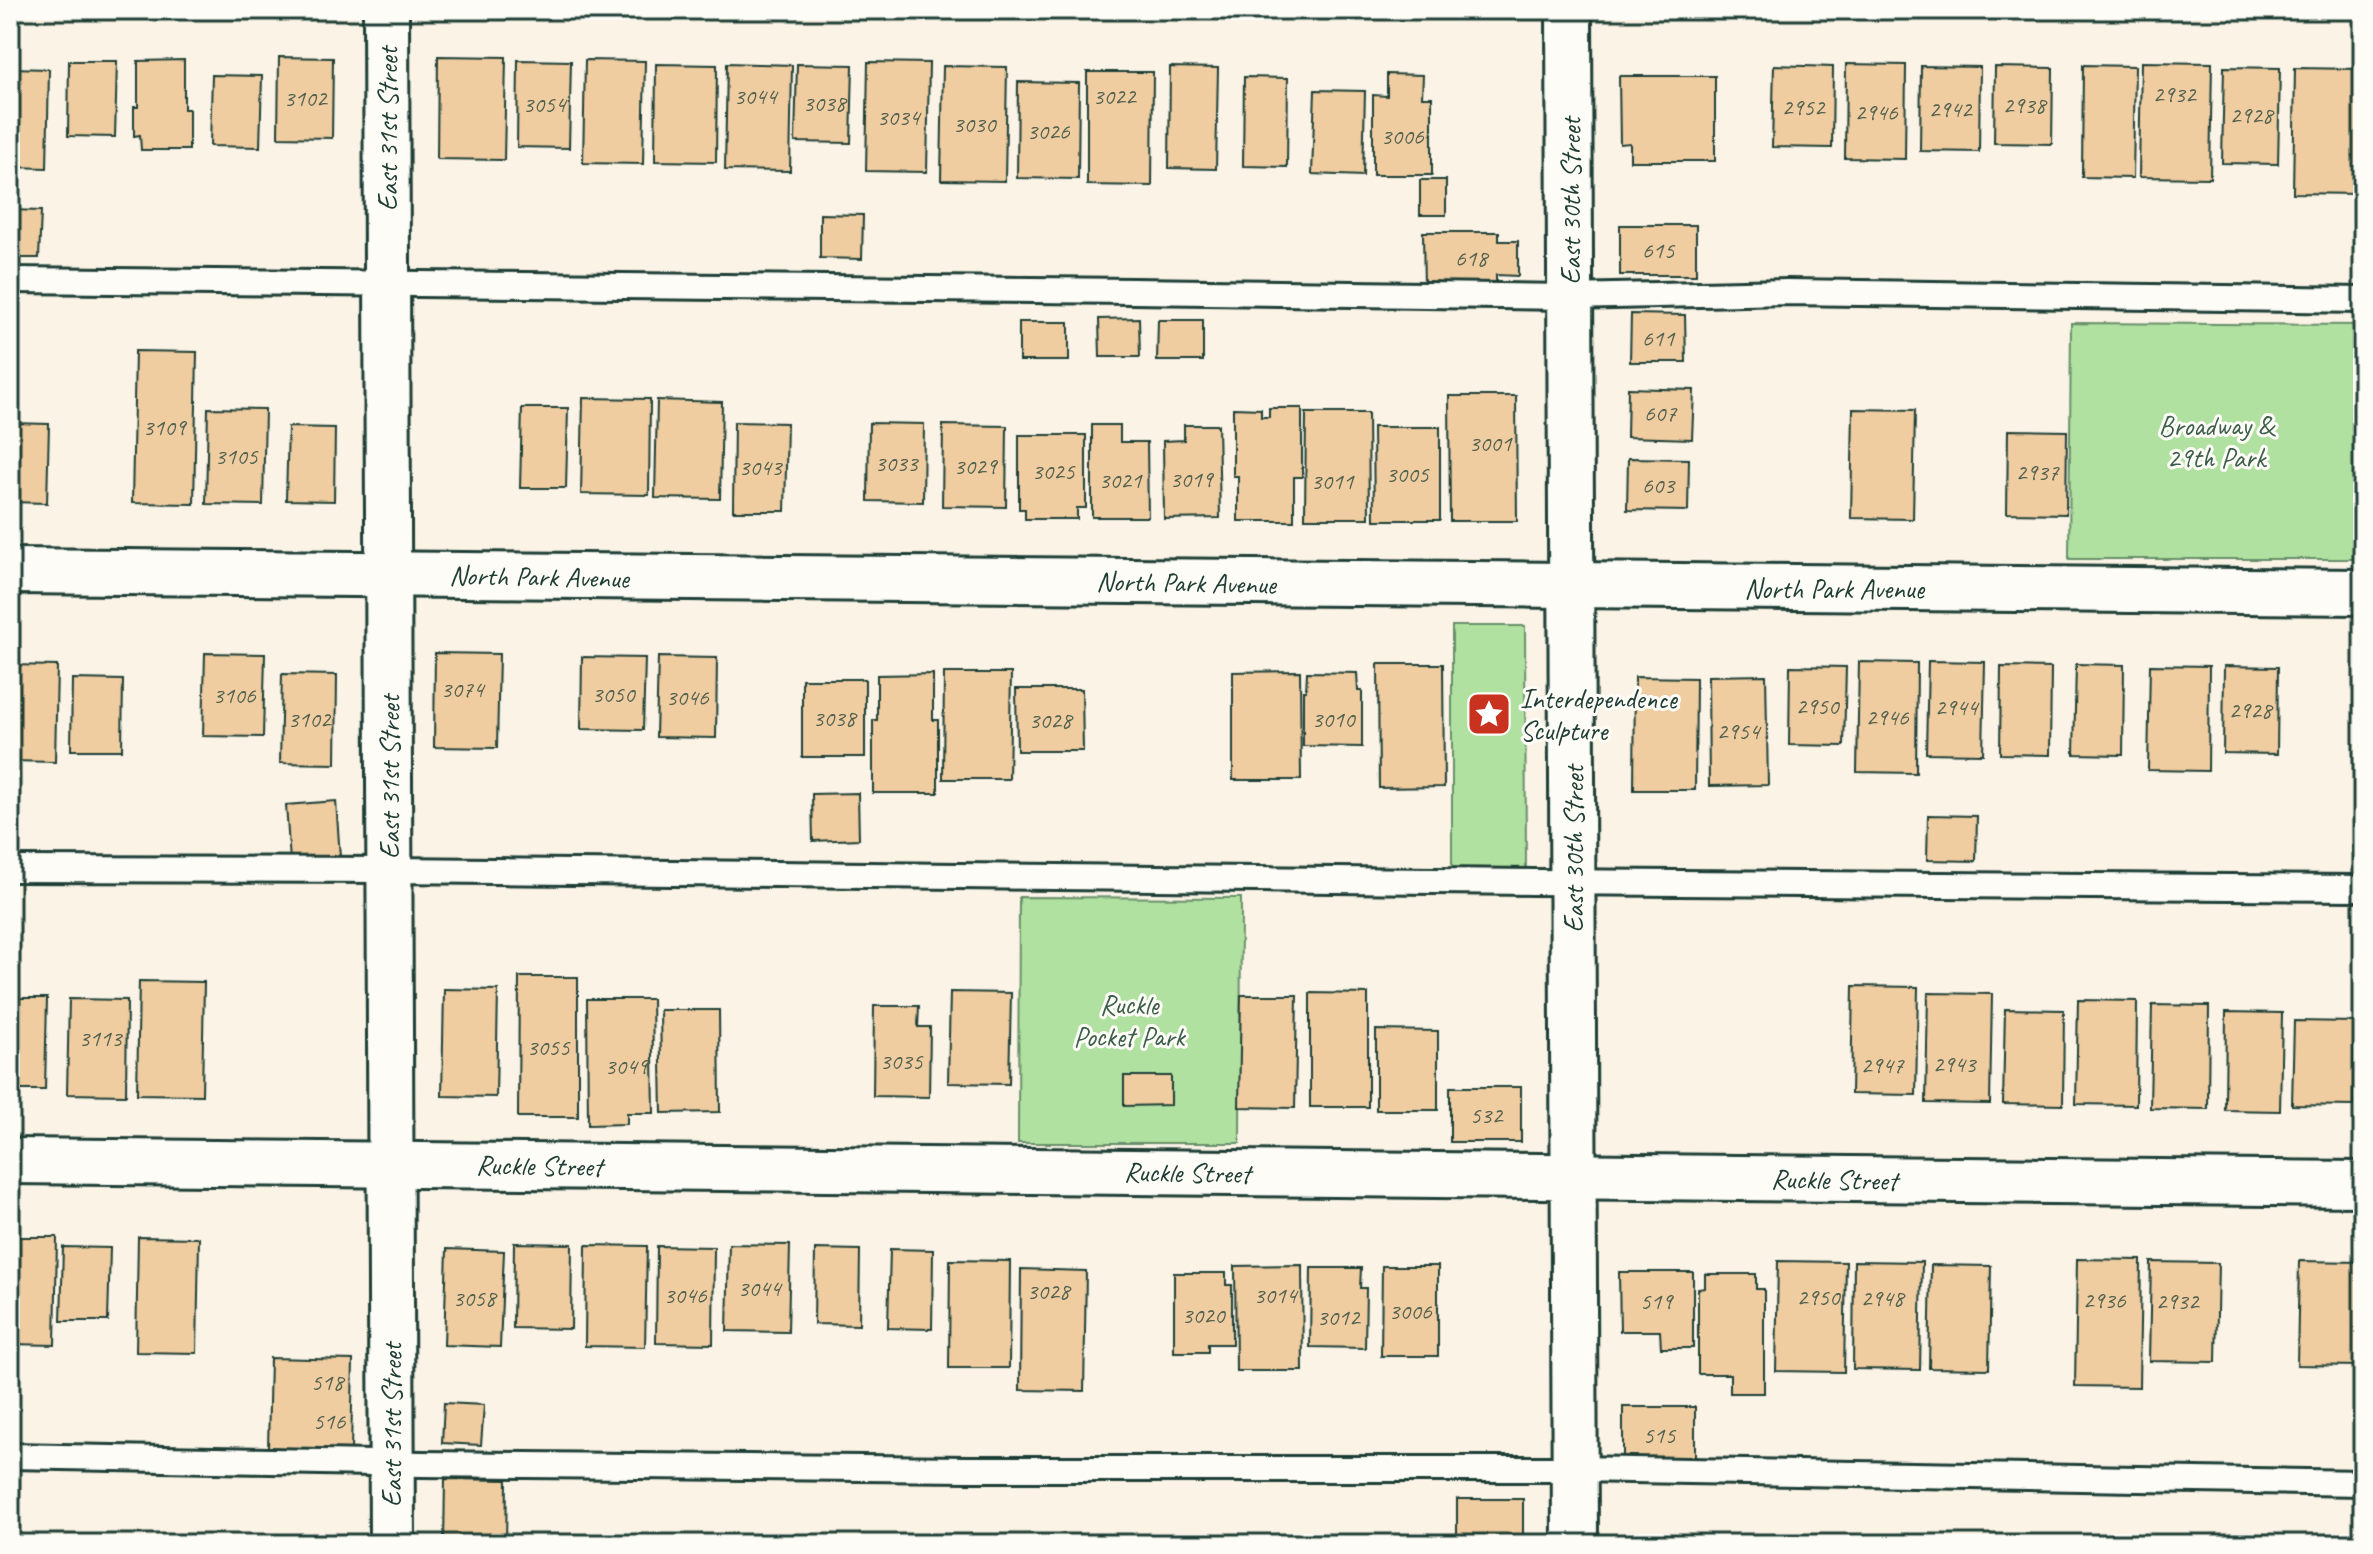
<svg xmlns="http://www.w3.org/2000/svg" width="2373" height="1554" font-family="Caveat,sans-serif">
<style>
.green{fill:#b1e1a1;stroke:#688f6a;stroke-width:2}
.building{fill:#f0cda1;stroke:#1f3d34;stroke-width:2}
.lines{fill:none;stroke-linecap:round;stroke-linejoin:round}
.service-casing{stroke:#1f3d34;stroke-width:30}
.minor-casing{stroke:#1f3d34;stroke-width:50}
.secondary-casing{stroke:#1f3d34;stroke-width:50}
.service{stroke:#fdfcf7;stroke-width:24}
.minor{stroke:#fdfcf7;stroke-width:44}
.secondary{stroke:#fdfcf7;stroke-width:44}
.labels{text-anchor:middle;stroke-width:6;stroke-linejoin:round;paint-order:stroke}
.number-label{font-size:24px;fill:#53614f}
.street-label{font-size:28px;fill:#1f3d34;stroke:#fdfcf7}
.park-label{font-size:28px;fill:#3c5e4a;stroke:#fdfcf7}
.poi-label{font-size:28px;fill:#1f3d34;stroke:#fdfcf7;text-anchor:start}
</style>
<rect width="100%" height="100%" fill="#faf3e6"/>
<filter id="ink" filterUnits="userSpaceOnUse"><feTurbulence type="fractalNoise" baseFrequency=".0125" numOctaves="2"/><feDisplacementMap in="SourceGraphic" scale="16" xChannelSelector="R" yChannelSelector="G"/><feConvolveMatrix kernelMatrix="1 2 1 2 8 2 1 2 1" color-interpolation-filters="sRGB"/></filter>
<g filter="url(#ink)">
<g class="green">
<polygon points="2071,323 2363,325 2363,559 2069,559"/>
<polygon points="1452,626 1525,626 1526,875 1452,875"/>
<polygon points="1019,897 1241,898 1240,1143 1018,1143"/>
</g>
<g class="building">
<polygon points="438,56 506,57 504,160 437,159"/>
<polygon points="279,57 333,58 332,138 278,137"/>
<polygon points="184,60 184,109 189,109 189,150 141,150 140,135 134,136 134,107 138,107 138,61"/>
<polygon points="518,60 571,61 569,148 517,147"/>
<polygon points="585,60 645,61 643,164 583,163"/>
<polygon points="69,61 117,61 115,137 68,136"/>
<polygon points="868,62 929,63 927,172 866,171"/>
<polygon points="2141,62 2212,63 2210,178 2139,177"/>
<polygon points="727,63 792,65 790,171 725,170"/>
<polygon points="656,64 717,65 716,162 655,161"/>
<polygon points="797,64 853,65 851,143 795,142"/>
<polygon points="1846,64 1906,65 1905,159 1845,158"/>
<polygon points="1774,65 1833,67 1832,148 1772,147"/>
<polygon points="2083,65 2135,66 2133,178 2082,177"/>
<polygon points="943,66 1007,67 1005,181 941,180"/>
<polygon points="1921,66 1980,67 1979,152 1920,151"/>
<polygon points="1170,67 1218,68 1216,169 1169,168"/>
<polygon points="1995,67 2053,68 2052,144 1994,143"/>
<polygon points="2224,67 2280,68 2278,164 2222,163"/>
<polygon points="10,68 49,69 47,168 10,167"/>
<polygon points="2295,68 2360,69 2358,194 2293,193"/>
<polygon points="1087,72 1153,72 1152,186 1087,185"/>
<polygon points="1387,74 1423,75 1422,97 1432,97 1432,175 1373,175 1373,95 1387,96"/>
<polygon points="212,75 262,76 260,147 210,146"/>
<polygon points="1619,76 1715,76 1715,161 1630,161 1630,143 1620,144"/>
<polygon points="1244,77 1288,78 1287,167 1243,166"/>
<polygon points="1018,82 1079,83 1078,179 1017,178"/>
<polygon points="1315,90 1365,91 1363,176 1312,174"/>
<rect x="1420" y="180" width="26" height="35"/>
<polygon points="10,210 41,211 39,258 10,258"/>
<polygon points="820,214 863,215 862,259 820,258"/>
<rect x="1620" y="225" width="76" height="50"/>
<polygon points="1423,232 1499,232 1499,241 1518,241 1518,276 1496,275 1496,288 1424,288"/>
<polygon points="1631,314 1685,315 1686,362 1630,362"/>
<polygon points="1139,318 1140,357 1100,357 1099,319"/>
<polygon points="1158,320 1203,320 1203,361 1157,361"/>
<rect x="1019" y="322" width="50" height="39"/>
<polygon points="135,351 197,352 194,504 132,503"/>
<polygon points="1628,388 1694,390 1692,439 1627,437"/>
<polygon points="1449,396 1516,396 1517,521 1450,521"/>
<polygon points="583,398 650,399 649,495 581,494"/>
<polygon points="657,400 722,402 720,499 655,498"/>
<polygon points="208,408 265,409 263,505 206,504"/>
<polygon points="522,408 568,408 566,488 520,488"/>
<polygon points="1233,408 1261,409 1261,417 1269,417 1269,408 1302,408 1302,477 1294,477 1294,521 1238,521 1238,476 1233,476"/>
<polygon points="1853,409 1915,410 1913,519 1851,518"/>
<polygon points="1306,413 1368,413 1369,518 1305,518"/>
<polygon points="734,422 787,423 785,511 733,511"/>
<polygon points="10,423 49,424 47,503 10,502"/>
<polygon points="869,423 924,424 923,502 868,501"/>
<polygon points="943,425 1007,426 1006,507 942,506"/>
<polygon points="1092,425 1120,425 1120,442 1147,442 1148,517 1092,517"/>
<polygon points="1184,425 1218,425 1220,518 1164,519 1163,441 1184,440"/>
<polygon points="288,427 335,428 334,501 286,500"/>
<polygon points="1373,427 1440,427 1440,520 1374,520"/>
<polygon points="2008,430 2067,431 2066,514 2007,513"/>
<polygon points="1019,435 1086,435 1086,508 1077,508 1077,519 1025,519 1025,509 1019,509"/>
<polygon points="1628,458 1689,459 1688,511 1627,510"/>
<polygon points="205,653 265,654 263,737 203,736"/>
<polygon points="435,653 499,654 497,748 434,747"/>
<polygon points="582,657 645,658 643,730 581,729"/>
<polygon points="658,657 717,658 716,738 656,737"/>
<polygon points="1928,661 1985,662 1983,754 1926,753"/>
<polygon points="1859,662 1917,663 1916,773 1857,772"/>
<polygon points="1378,664 1443,664 1444,787 1379,788"/>
<polygon points="2076,664 2124,665 2123,755 2074,754"/>
<polygon points="10,665 57,666 55,762 10,761"/>
<polygon points="2150,665 2209,666 2208,771 2148,770"/>
<polygon points="1790,666 1846,667 1844,746 1789,745"/>
<polygon points="2224,666 2278,667 2277,754 2223,753"/>
<polygon points="2001,667 2051,668 2050,755 2000,754"/>
<polygon points="1300,671 1301,780 1233,780 1233,672"/>
<polygon points="1307,672 1357,673 1358,691 1362,691 1362,747 1303,746 1303,691 1306,691"/>
<polygon points="944,673 1011,673 1009,779 943,779"/>
<polygon points="282,674 337,675 336,764 280,763"/>
<polygon points="933,674 933,720 938,720 938,793 873,793 873,720 877,720 877,675"/>
<polygon points="1766,675 1768,785 1709,786 1708,676"/>
<polygon points="1635,677 1696,678 1695,790 1634,790"/>
<polygon points="72,679 123,680 122,750 71,750"/>
<rect x="802" y="679" width="63" height="78"/>
<polygon points="1016,689 1082,689 1083,751 1017,751"/>
<polygon points="858,793 859,839 813,841 812,794"/>
<polygon points="336,801 340,857 290,861 286,805"/>
<polygon points="1928,815 1977,816 1976,861 1927,860"/>
<polygon points="519,977 578,977 578,1117 518,1117"/>
<polygon points="139,981 204,982 202,1095 137,1094"/>
<polygon points="1853,986 1918,987 1916,1095 1851,1094"/>
<polygon points="444,989 498,990 496,1097 442,1096"/>
<polygon points="950,992 1011,993 1009,1084 948,1083"/>
<polygon points="1310,993 1368,994 1368,1107 1310,1107"/>
<polygon points="1928,993 1992,994 1990,1104 1926,1103"/>
<polygon points="1241,995 1297,995 1295,1108 1239,1107"/>
<polygon points="10,998 47,998 45,1090 10,1090"/>
<polygon points="69,999 127,1000 126,1095 67,1094"/>
<polygon points="587,999 652,999 654,1113 627,1113 627,1124 588,1125"/>
<polygon points="2078,1000 2137,1001 2136,1105 2076,1104"/>
<polygon points="2152,1005 2209,1006 2208,1109 2150,1108"/>
<polygon points="874,1006 919,1006 918,1027 930,1027 929,1097 873,1096"/>
<polygon points="2005,1009 2064,1010 2063,1105 2003,1104"/>
<polygon points="660,1010 719,1010 720,1112 662,1113"/>
<polygon points="2226,1012 2282,1013 2280,1111 2225,1110"/>
<polygon points="2294,1021 2355,1022 2353,1106 2292,1105"/>
<polygon points="1376,1030 1438,1031 1438,1110 1376,1110"/>
<polygon points="1124,1076 1171,1076 1171,1105 1124,1106"/>
<rect x="1450" y="1087" width="71" height="55"/>
<polygon points="10,1237 57,1237 55,1345 10,1344"/>
<polygon points="138,1237 199,1238 197,1353 136,1352"/>
<polygon points="514,1243 572,1244 571,1329 513,1328"/>
<polygon points="729,1244 790,1245 788,1332 727,1331"/>
<polygon points="586,1245 647,1246 645,1347 585,1346"/>
<polygon points="657,1246 714,1247 713,1344 656,1343"/>
<polygon points="63,1247 110,1248 108,1321 61,1321"/>
<polygon points="447,1249 504,1251 500,1347 444,1345"/>
<polygon points="815,1249 860,1250 859,1325 814,1324"/>
<polygon points="890,1249 933,1250 932,1329 888,1328"/>
<polygon points="2077,1259 2141,1260 2139,1387 2075,1386"/>
<polygon points="950,1260 1010,1261 1009,1368 949,1368"/>
<polygon points="1778,1261 1846,1262 1844,1372 1776,1371"/>
<polygon points="1854,1261 1922,1262 1920,1370 1853,1369"/>
<polygon points="2299,1261 2361,1262 2359,1366 2297,1365"/>
<polygon points="2151,1262 2218,1263 2216,1362 2149,1361"/>
<polygon points="1302,1265 1303,1371 1236,1371 1235,1266"/>
<polygon points="1931,1265 1991,1266 1989,1369 1929,1368"/>
<polygon points="1382,1266 1438,1266 1438,1356 1381,1356"/>
<polygon points="1311,1268 1361,1268 1360,1288 1366,1288 1365,1348 1310,1347"/>
<polygon points="1021,1269 1086,1271 1084,1391 1020,1390"/>
<polygon points="1619,1272 1693,1272 1693,1348 1661,1348 1660,1331 1620,1331"/>
<polygon points="1174,1273 1226,1273 1226,1285 1232,1285 1232,1344 1208,1344 1208,1352 1174,1352"/>
<polygon points="1705,1274 1756,1274 1756,1289 1764,1289 1764,1393 1730,1393 1730,1374 1698,1374 1698,1289 1705,1288"/>
<polygon points="270,1358 353,1360 351,1450 268,1449"/>
<polygon points="444,1403 484,1405 481,1445 442,1443"/>
<polygon points="1623,1407 1695,1407 1695,1462 1623,1463"/>
<polygon points="445,1479 507,1480 506,1544 444,1544"/>
<rect x="1457" y="1499" width="66" height="45"/>
</g>
<g class="lines">
<g class="service-casing">
<g id="service">
<polyline points="10,280 1133,291 1570,297 1787,292 2363,300"/>
<polyline points="10,869 389,870 1533,882 2363,888"/>
<polyline points="10,1456 422,1464 969,1469 1575,1469 2363,1483"/>
</g>
</g>
<g class="minor-casing">
<g id="minor">
<polyline points="386,10 392,1544"/>
<polyline points="10,571 2363,592"/>
<polyline points="10,1161 2363,1184"/>
</g>
</g>
<g class="secondary-casing">
<polyline id="secondary" points="1569,10 1575,1544"/>
</g>
<use href="#service" class="service"/>
<use href="#minor" class="minor"/>
<use href="#secondary" class="secondary"/>
</g>
</g>
<defs>
<g id="sight-square" transform="scale(2.3)"><rect x="-9" y="-9" width="18" height="18" rx="4" fill="#c8321e" stroke="#fdfcf7"/><path d="M0-6L1.8-2.2L6-1.7L2.9 1.2L3.7 5.4L0 3.3L-3.7 5.4L-2.9 1.2L-6-1.7L-1.8-2.2Z" fill="#fff"/></g>
</defs>
<g fill-rule="evenodd">
<use href="#sight-square" x="1489" y="714"/>
</g>
<g class="labels">
<g class="number-label">
<text x="2174" y="102">2932</text>
<text x="755" y="104">3044</text>
<text x="1114" y="104">3022</text>
<text x="305" y="106">3102</text>
<text x="824" y="111">3038</text>
<text x="544" y="112">3054</text>
<text x="2024" y="113">2938</text>
<text x="1803" y="115">2952</text>
<text x="1950" y="117">2942</text>
<text x="1876" y="120">2946</text>
<text x="2251" y="123">2928</text>
<text x="898" y="125">3034</text>
<text x="974" y="132">3030</text>
<text x="1048" y="139">3026</text>
<text x="1402" y="144">3006</text>
<text x="1658" y="258">615</text>
<text x="1471" y="266">618</text>
<text x="1658" y="346">611</text>
<text x="1660" y="421">607</text>
<text x="164" y="435">3109</text>
<text x="1490" y="451">3001</text>
<text x="236" y="464">3105</text>
<text x="896" y="471">3033</text>
<text x="975" y="474">3029</text>
<text x="760" y="475">3043</text>
<text x="1053" y="479">3025</text>
<text x="2037" y="480">2937</text>
<text x="1407" y="482">3005</text>
<text x="1191" y="487">3019</text>
<text x="1120" y="488">3021</text>
<text x="1332" y="489">3011</text>
<text x="1658" y="493">603</text>
<text x="462" y="697">3074</text>
<text x="613" y="702">3050</text>
<text x="234" y="703">3106</text>
<text x="687" y="705">3046</text>
<text x="1817" y="714">2950</text>
<text x="1956" y="715">2944</text>
<text x="2250" y="718">2928</text>
<text x="1887" y="725">2946</text>
<text x="834" y="726">3038</text>
<text x="309" y="727">3102</text>
<text x="1333" y="727">3010</text>
<text x="1050" y="728">3028</text>
<text x="1738" y="739">2954</text>
<text x="100" y="1046">3113</text>
<text x="548" y="1055">3055</text>
<text x="901" y="1069">3035</text>
<text x="1954" y="1072">2943</text>
<text x="1882" y="1073">2947</text>
<text x="626" y="1074">3049</text>
<text x="1486" y="1123">532</text>
<text x="759" y="1296">3044</text>
<text x="1048" y="1299">3028</text>
<text x="685" y="1303">3046</text>
<text x="1275" y="1303">3014</text>
<text x="1818" y="1305">2950</text>
<text x="474" y="1306">3058</text>
<text x="1882" y="1306">2948</text>
<text x="2104" y="1308">2936</text>
<text x="1656" y="1309">519</text>
<text x="2177" y="1309">2932</text>
<text x="1410" y="1319">3006</text>
<text x="1203" y="1323">3020</text>
<text x="1338" y="1325">3012</text>
<text x="327" y="1390">518</text>
<text x="329" y="1429">516</text>
<text x="1659" y="1443">515</text>
</g>
<g class="street-label">
<text transform="translate(387 129) rotate(-90)" y="10">East 31st Street</text>
<text transform="translate(1570 201) rotate(-90)" y="10">East 30th Street</text>
<text transform="translate(539 576) rotate(1)" y="10">North Park Avenue</text>
<text transform="translate(1186 582) rotate(1)" y="10">North Park Avenue</text>
<text x="1834" y="598">North Park Avenue</text>
<text transform="translate(389 777) rotate(-90)" y="10">East 31st Street</text>
<text transform="translate(1573 849) rotate(-90)" y="10">East 30th Street</text>
<text transform="translate(539 1165) rotate(1)" y="10">Ruckle Street</text>
<text transform="translate(1187 1172) rotate(1)" y="10">Ruckle Street</text>
<text transform="translate(1834 1179) rotate(1)" y="10">Ruckle Street</text>
<text transform="translate(391 1425) rotate(-90)" y="10">East 31st Street</text>
</g>
<g class="park-label">
<text x="2216" y="435">Broadway &amp;<tspan x="2216" dy="32">29th Park</tspan></text>
<text x="1129" y="1014">Ruckle<tspan x="1129" dy="32">Pocket Park</tspan></text>
</g>
<g class="poi-label">
<text x="1520" y="708">Interdependence<tspan x="1520" dy="32">Sculpture</tspan></text>
</g>
</g>
<rect width="2373" height="1554" fill="none" stroke="#fdfcf7" stroke-width="40"/>
<rect x="20" y="20" width="2333" height="1514" fill="none" stroke="#1f3d34" stroke-width="3" filter="url(#ink)"/>
</svg>
